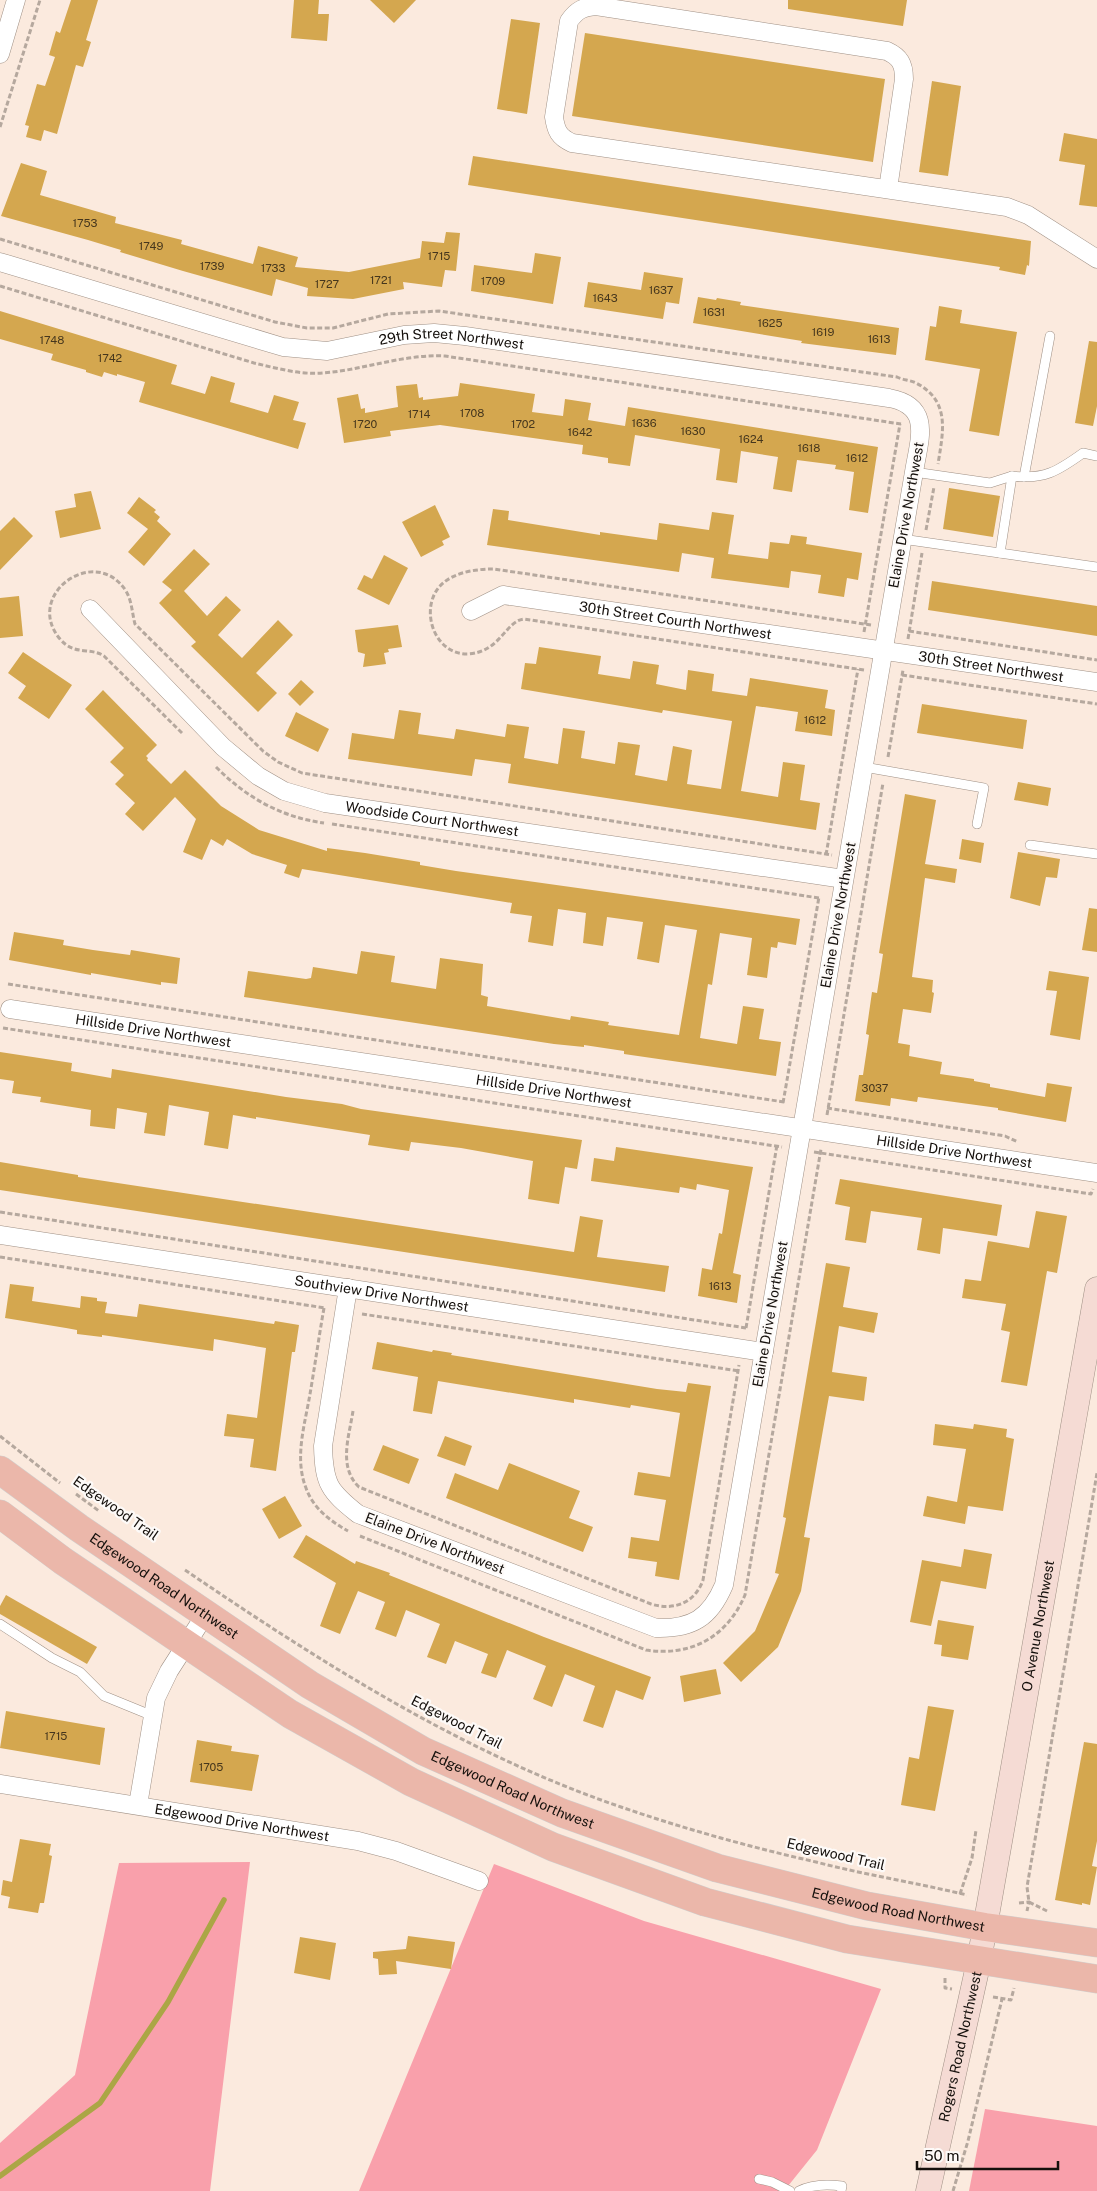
<svg xmlns="http://www.w3.org/2000/svg" width="1097" height="2191" font-family="'Public Sans',sans-serif">
<style>
.green{fill:#f9a0ab}
.lines{fill:none;stroke-linecap:round;stroke-linejoin:round}
.stream{stroke:#aba645;stroke-width:5.5}
.building{fill:#d4a74f}
.lane-casing{stroke:#9f9085;stroke-width:10}
.street-casing{stroke:#9f9085;stroke-width:19}
.secondary-casing{stroke:#9f9085;stroke-width:25}
.primary-casing{stroke:#d0cfce;stroke-width:29}
.path{stroke:#b5a89e;stroke-width:3;stroke-dasharray:5 2.5;stroke-linecap:butt}
.lane{stroke:#fff;stroke-width:9}
.street{stroke:#fff;stroke-width:18}
.secondary{stroke:#f5dbd4;stroke-width:24}
.primary{stroke:#ebb7aa;stroke-width:28}
.labels{text-anchor:middle;stroke-width:4.5;stroke-linejoin:round;paint-order:stroke}
.number-label{font-size:11px;fill:#45361d}
.street-label{font-size:14px;fill:#15100c;stroke:#fdfaf8}
</style>
<rect width="100%" height="100%" fill="#fbeade"/>
<g class="green">
<polygon points="250,1862 210,2191 0,2191 0,2143 75,2075 119,1863"/>
<polygon points="494,1864 644,1921 881,1989 817,2150 784,2191 359,2191"/>
<polygon points="985,2109 1097,2126 1097,2191 969,2191"/>
</g>
<g class="lines">
<polyline class="stream" points="0,2176 100,2103 168,2002 224,1900"/>
</g>
<g class="building">
<polygon points="71,0 98,0 86,40 91,42 83,67 76,65 57,134 44,130 41,141 26,137 29,126 25,125 37,84 45,86 55,57 49,55 56,31 60,33"/>
<polygon points="294,0 319,0 318,14 329,14 327,41 291,38"/>
<polygon points="370,0 416,0 394,23"/>
<polygon points="788,0 907,0 903,26 788,9"/>
<polygon points="511,19 540,23 527,114 497,109"/>
<polygon points="585,33 885,79 873,162 572,116"/>
<polygon points="932,81 961,86 948,176 919,172"/>
<polygon points="1064,133 1097,139 1097,207 1079,205 1085,165 1059,161"/>
<polygon points="473,156 1031,241 1029,266 1027,265 1025,275 999,270 1000,267 468,185"/>
<polygon points="21,163 47,171 40,195 116,217 115,223 182,240 181,244 253,264 258,246 298,257 295,267 349,272 420,258 422,241 444,243 446,232 460,233 456,271 445,270 442,287 403,282 404,289 353,299 307,296 308,288 276,279 272,296 183,271 120,252 121,250 88,240 1,216"/>
<polygon points="535,253 561,257 553,304 471,291 474,265 532,273"/>
<polygon points="644,272 683,278 679,304 666,302 663,319 584,307 588,282 641,290"/>
<polygon points="698,297 716,300 717,298 741,302 740,305 899,328 896,355 801,343 802,341 693,323"/>
<polygon points="939,306 962,310 960,323 1017,332 999,436 969,431 980,369 925,360 930,326 936,327"/>
<polygon points="0,311 177,365 171,384 205,394 211,376 235,383 230,402 268,413 274,395 299,402 293,420 306,423 298,449 139,402 145,382 117,374 117,376 104,372 102,377 86,372 86,370 51,360 53,354 0,339"/>
<polygon points="1089,341 1097,342 1097,406 1093,426 1075,423"/>
<polygon points="460,383 535,394 532,412 563,416 565,399 591,403 588,420 625,426 628,407 878,447 868,513 849,510 854,472 835,469 836,465 797,460 792,492 773,489 778,457 741,451 737,483 716,480 720,449 635,435 630,466 608,463 608,458 582,454 583,445 440,425 390,431 391,436 344,443 337,398 358,394 361,409 365,408 365,413 398,407 396,386 417,384 419,398 423,397 423,400 458,396"/>
<polygon points="949,488 1000,496 993,537 943,529"/>
<polygon points="91,491 101,529 60,538 55,511 76,507 74,494"/>
<polygon points="139,497 156,510 154,512 160,517 157,521 171,534 144,566 128,552 148,529 127,513"/>
<polygon points="435,505 450,537 442,541 444,545 421,557 402,522"/>
<polygon points="493,509 509,511 508,520 600,535 600,532 657,540 659,523 709,530 712,512 734,515 728,554 768,559 770,542 789,544 791,535 807,537 806,544 862,553 858,580 847,578 844,597 818,593 821,575 791,571 789,588 711,578 714,558 682,553 679,572 487,545"/>
<polygon points="14,517 33,536 0,570 0,531"/>
<polygon points="194,549 210,564 184,591 207,616 226,596 241,610 218,635 242,658 278,620 293,635 256,673 277,693 258,712 191,646 196,642 159,603 172,590 162,582"/>
<polygon points="384,555 408,568 389,605 357,589 364,575 372,579"/>
<polygon points="932,581 1097,606 1097,636 928,610"/>
<polygon points="19,596 23,636 0,638 0,598"/>
<polygon points="398,625 402,647 388,649 389,652 384,653 386,664 363,667 365,654 358,652 355,630"/>
<polygon points="539,647 601,656 598,674 630,679 633,661 659,665 656,684 686,690 688,670 714,674 712,691 747,696 750,678 828,690 825,708 835,710 832,736 795,731 798,712 756,706 741,791 778,797 783,762 805,765 800,800 820,803 816,830 508,783 511,764 475,759 472,776 348,759 352,733 394,739 399,710 421,713 418,734 454,739 456,729 505,737 507,724 529,727 524,758 558,764 563,728 585,731 581,758 615,764 618,742 640,745 635,775 667,781 673,746 692,750 687,784 721,789 732,721 663,710 662,713 521,689 525,663 536,664"/>
<polygon points="23,652 72,685 49,719 18,698 26,686 8,673"/>
<polygon points="301,680 314,692 300,706 288,694"/>
<polygon points="103,690 157,745 146,756 148,758 147,760 171,784 185,770 221,806 259,830 327,851 327,848 365,853 420,862 420,865 456,871 800,919 796,945 778,942 777,948 771,947 767,978 747,975 752,938 720,933 712,985 708,984 700,1038 737,1044 743,1006 764,1009 759,1039 781,1042 776,1076 624,1054 624,1051 584,1045 584,1047 554,1044 244,997 248,971 306,979 311,978 313,967 357,974 361,951 395,956 391,982 436,989 440,958 483,964 481,995 488,997 487,1006 570,1020 571,1016 609,1022 608,1025 679,1035 697,930 665,925 659,963 637,959 643,922 607,917 603,946 583,943 586,913 558,909 553,946 528,942 532,916 510,913 512,903 302,869 299,878 284,873 287,865 252,854 227,839 223,846 211,839 202,860 183,852 196,819 175,797 143,831 125,814 135,803 115,784 124,775 110,762 124,748 85,709"/>
<polygon points="922,704 1027,720 1023,749 917,733"/>
<polygon points="296,712 329,729 318,752 285,736"/>
<polygon points="1018,782 1051,788 1048,806 1014,800"/>
<polygon points="905,794 936,800 925,864 957,869 955,883 925,878 912,977 933,980 932,992 934,993 931,1013 903,1009 898,1043 910,1045 909,1056 942,1062 940,1074 974,1079 974,1081 990,1084 990,1087 1045,1097 1047,1083 1072,1087 1066,1122 998,1110 998,1108 918,1097 917,1102 891,1098 890,1106 855,1101 859,1075 863,1075 869,1035 866,1034 872,992 877,993 883,954 879,953"/>
<polygon points="962,839 984,843 981,863 959,859"/>
<polygon points="1018,852 1060,859 1057,878 1046,877 1040,906 1010,898"/>
<polygon points="1089,908 1097,909 1097,952 1082,950"/>
<polygon points="14,932 64,940 63,945 93,950 130,955 131,950 180,958 177,984 161,982 161,985 91,973 91,975 9,960"/>
<polygon points="1049,971 1089,977 1080,1040 1050,1035 1057,991 1046,990"/>
<polygon points="0,1052 72,1063 71,1071 111,1078 112,1069 286,1097 342,1104 361,1109 582,1140 577,1169 565,1167 559,1204 528,1199 533,1161 461,1148 411,1142 409,1151 368,1145 370,1135 256,1117 256,1119 233,1115 228,1149 204,1145 209,1112 169,1105 165,1136 144,1133 147,1113 117,1108 115,1129 90,1126 91,1110 40,1102 41,1097 12,1093 14,1081 0,1079"/>
<polygon points="616,1147 753,1167 733,1273 741,1275 737,1303 698,1296 702,1268 712,1270 719,1233 722,1234 729,1190 697,1184 696,1190 680,1187 679,1193 591,1181 594,1158 614,1161"/>
<polygon points="0,1162 78,1175 78,1177 574,1252 580,1216 603,1220 597,1257 669,1266 665,1292 0,1190"/>
<polygon points="840,1179 1002,1205 997,1236 943,1228 940,1254 917,1250 922,1218 871,1211 866,1243 845,1240 850,1207 835,1204"/>
<polygon points="1036,1211 1067,1216 1057,1273 1047,1271 1027,1386 1001,1382 1010,1332 1001,1330 1006,1304 962,1298 965,1279 981,1281 988,1241 1029,1248"/>
<polygon points="826,1263 850,1267 843,1307 878,1313 874,1333 839,1326 832,1372 867,1377 864,1401 829,1396 804,1537 810,1538 801,1591 778,1647 741,1682 723,1663 755,1631 779,1574 775,1573 786,1518 783,1517"/>
<polygon points="10,1284 34,1287 32,1301 80,1308 81,1296 97,1298 97,1301 107,1302 105,1313 137,1317 139,1304 274,1324 275,1321 299,1325 295,1352 292,1352 276,1471 250,1467 254,1439 224,1436 227,1414 257,1418 266,1348 214,1339 213,1351 102,1335 102,1337 77,1334 77,1330 66,1328 5,1318"/>
<polygon points="377,1342 432,1352 433,1350 452,1353 451,1355 657,1389 686,1392 688,1383 711,1386 679,1580 655,1576 657,1562 628,1558 631,1537 659,1541 666,1500 634,1495 638,1472 670,1477 680,1413 631,1405 630,1408 574,1399 574,1403 438,1381 432,1414 413,1411 418,1377 372,1369"/>
<polygon points="935,1424 973,1429 974,1424 1007,1429 1006,1437 1014,1439 1003,1511 968,1506 965,1524 923,1516 927,1496 957,1502 966,1449 933,1445"/>
<polygon points="445,1436 472,1446 465,1466 437,1456"/>
<polygon points="383,1445 419,1459 409,1484 373,1470"/>
<polygon points="509,1463 580,1491 569,1518 593,1527 583,1552 446,1498 455,1473 498,1490"/>
<polygon points="285,1496 302,1526 279,1539 262,1509"/>
<polygon points="306,1535 355,1564 356,1561 390,1573 389,1575 544,1637 651,1677 643,1700 616,1690 603,1728 583,1721 595,1686 565,1674 552,1707 533,1699 546,1666 507,1650 496,1678 481,1673 488,1654 455,1641 446,1664 427,1657 440,1624 406,1610 396,1637 375,1629 385,1602 358,1591 340,1634 320,1626 336,1583 293,1557"/>
<polygon points="964,1549 992,1554 986,1589 941,1581 931,1626 910,1622 922,1560 961,1567"/>
<polygon points="6,1595 97,1647 87,1664 0,1614 0,1606"/>
<polygon points="938,1620 974,1626 968,1660 941,1656 942,1645 934,1644"/>
<polygon points="716,1669 721,1694 684,1702 680,1676"/>
<polygon points="928,1706 954,1710 935,1811 901,1805 909,1757 919,1759"/>
<polygon points="6,1711 105,1728 100,1765 0,1748"/>
<polygon points="197,1740 232,1746 231,1751 259,1755 252,1791 190,1782"/>
<polygon points="1084,1742 1097,1744 1097,1841 1092,1866 1097,1867 1090,1905 1082,1903 1082,1905 1055,1900"/>
<polygon points="20,1839 51,1844 49,1855 52,1856 44,1903 40,1903 38,1913 8,1908 10,1897 1,1895 3,1880 12,1882"/>
<polygon points="408,1936 455,1942 451,1969 396,1961 397,1974 379,1975 378,1959 373,1958 373,1952 406,1949"/>
<polygon points="300,1937 336,1943 330,1980 294,1973"/>
</g>
<g class="lines">
<g class="lane-casing">
<g id="lane">
<polyline points="914,472 990,483 1012,476"/>
<polyline points="1024,477 1050,336"/>
<polyline points="902,539 1097,567"/>
<path d="M1000,553L1012,476C1044,480 1058,471 1083,453L1097,456"/>
<polyline points="864,767 984,788 977,824"/>
<polyline points="1030,845 1097,854"/>
<polyline points="0,1624 52,1658 80,1672 104,1696 153,1716"/>
<polyline points="759,2179 772,2182 790,2191"/>
<path d="M799,2191C812,2184 827,2184 842,2186L841,2191"/>
</g>
</g>
<g class="street-casing">
<g id="street">
<polyline points="0,54 16,0"/>
<path d="M888,189L904,79C904,64 900,57 887,51L596,6C583,7 577,10 569,21L554,117C556,131 559,137 572,143L1007,207L1028,215L1097,259"/>
<path id="s1" d="M0,262L283,347L327,351L404,335L434,333L465,336L889,398C933,406 919,440 914,472L724,1585C710,1618 692,1629 656,1628L358,1514C329,1491 324,1484 323,1446L348,1288"/>
<path id="s2" d="M90,609L223,747L258,776L284,791L325,803L844,879"/>
<path id="s3" d="M471,611L503,595L1097,682"/>
<path id="s4" d="M10,1009L1097,1173"/>
<path id="s5" d="M0,1235L764,1352"/>
<path id="s6" d="M0,1784L358,1841L396,1851L479,1881"/>
<polyline points="138,1805 156,1698 169,1671 205,1615"/>
</g>
</g>
<g class="secondary-casing">
<g id="secondary">
<path id="s7" d="M928,2191L979,1961L1097,1289"/>
</g>
</g>
<g class="primary-casing">
<g id="primary">
<path id="s8" d="M0,1470L79,1528L310,1685L423,1751L562,1813L717,1868L867,1906L985,1927L1097,1943"/>
<polyline points="0,1514 63,1561 290,1714 411,1782 553,1847 705,1902 847,1939 1097,1979"/>
</g>
</g>
<g class="path">
<polyline points="0,127 40,0"/>
<path d="M0,239L275,322L307,328H333L388,314L439,311L897,377C903,380 910,380 916,383C951,401 943,432 938,464"/>
<path d="M0,286L254,363C276,368 300,375 323,373C364,370 402,354 445,356L901,424"/>
<polyline points="926,530 934,487"/>
<polyline points="909,631 1097,660"/>
<polyline points="864,632 900,424"/>
<polyline points="908,639 922,553"/>
<path d="M864,670L524,619C505,621 501,652 468,654C434,655 419,609 440,586C453,572 476,569 494,569L871,625"/>
<polyline points="902,675 1097,704"/>
<path d="M182,733L104,656C91,647 74,656 60,639C23,595 95,543 126,591C132,601 132,613 135,624L263,751L278,762L302,773L832,855"/>
<polyline points="888,757 903,670"/>
<path d="M216,767C247,798 281,817 324,823"/>
<polyline points="332,824 819,898"/>
<polyline points="826,855 858,669"/>
<polyline points="8,984 784,1102"/>
<polyline points="3,1028 782,1147"/>
<polyline points="783,1103 819,897"/>
<polyline points="827,1108 1005,1136 1018,1142"/>
<polyline points="827,1115 883,783"/>
<polyline points="814,1152 1091,1194 1093,1189"/>
<polyline points="0,1212 746,1328"/>
<polyline points="0,1257 325,1308"/>
<path d="M324,1308C319,1336 315,1365 310,1394C305,1424 294,1458 306,1488C313,1508 330,1521 348,1531"/>
<polyline points="362,1314 739,1371"/>
<polyline points="746,1328 777,1145"/>
<path d="M353,1411C349,1437 338,1467 359,1487L651,1604C674,1611 695,1603 703,1580L739,1365"/>
<polyline points="0,1436 60,1483"/>
<polyline points="76,1494 99,1511"/>
<path d="M360,1536L646,1650C691,1657 727,1637 745,1595L821,1149"/>
<path d="M185,1570C322,1663 463,1753 621,1807C685,1829 750,1847 816,1862C866,1875 917,1883 967,1895"/>
<polyline points="960,1894 972,1858 976,1830"/>
<polyline points="1019,1903 1029,1902 1027,1911"/>
<polyline points="1047,1911 1029,1902 1027,1887 1097,1473"/>
<polyline points="945,1978 945,1988 952,1989"/>
<polyline points="993,1997 1011,2000 1014,1988"/>
<polyline points="953,2191 968,2141 1002,1999"/>
</g>
<use href="#lane" class="lane"/>
<use href="#street" class="street"/>
<use href="#secondary" class="secondary"/>
<use href="#primary" class="primary"/>
</g>
<g class="labels">
<g class="number-label">
<text x="85" y="227">1753</text>
<text x="151" y="250">1749</text>
<text x="439" y="260">1715</text>
<text x="212" y="270">1739</text>
<text x="273" y="272">1733</text>
<text x="381" y="284">1721</text>
<text x="493" y="285">1709</text>
<text x="327" y="288">1727</text>
<text x="661" y="294">1637</text>
<text x="605" y="302">1643</text>
<text x="714" y="316">1631</text>
<text x="770" y="327">1625</text>
<text x="823" y="336">1619</text>
<text x="879" y="343">1613</text>
<text x="52" y="344">1748</text>
<text x="110" y="362">1742</text>
<text x="472" y="417">1708</text>
<text x="419" y="418">1714</text>
<text x="644" y="427">1636</text>
<text x="365" y="428">1720</text>
<text x="523" y="428">1702</text>
<text x="693" y="435">1630</text>
<text x="580" y="436">1642</text>
<text x="751" y="443">1624</text>
<text x="809" y="452">1618</text>
<text x="857" y="462">1612</text>
<text x="815" y="724">1612</text>
<text x="875" y="1092">3037</text>
<text x="720" y="1290">1613</text>
<text x="56" y="1740">1715</text>
<text x="211" y="1771">1705</text>
</g>
<g class="street-label">
<text dy="5" stroke="none"><textPath href="#s1" startOffset="466">29th Street Northwest</textPath></text>
<text transform="translate(906 515) rotate(-80)" y="5">Elaine Drive Northwest</text>
<text dy="5" stroke="none"><textPath href="#s3" startOffset="210">30th Street Courth Northwest</textPath></text>
<text dy="5" stroke="none"><textPath href="#s3" startOffset="529">30th Street Northwest</textPath></text>
<text dy="5" stroke="none"><textPath href="#s2" startOffset="418">Woodside Court Northwest</textPath></text>
<text transform="translate(838 915) rotate(-80)" y="5">Elaine Drive Northwest</text>
<text dy="5" stroke="none"><textPath href="#s4" startOffset="145">Hillside Drive Northwest</textPath></text>
<text dy="5" stroke="none"><textPath href="#s4" startOffset="550">Hillside Drive Northwest</textPath></text>
<text dy="5" stroke="none"><textPath href="#s4" startOffset="955">Hillside Drive Northwest</textPath></text>
<text dy="5" stroke="none"><textPath href="#s5" startOffset="386">Southview Drive Northwest</textPath></text>
<text transform="translate(770 1314) rotate(-80)" y="5">Elaine Drive Northwest</text>
<text transform="translate(116 1508) rotate(35)" y="5">Edgewood Trail</text>
<text transform="translate(435 1543) rotate(21)" y="5">Elaine Drive Northwest</text>
<text dy="5" stroke="none"><textPath href="#s8" startOffset="201">Edgewood Road Northwest</textPath></text>
<text dy="5" stroke="none"><textPath href="#s7" startOffset="576">O Avenue Northwest</textPath></text>
<text transform="translate(457 1722) rotate(27)" y="5">Edgewood Trail</text>
<text dy="5" stroke="none"><textPath href="#s8" startOffset="606">Edgewood Road Northwest</textPath></text>
<text dy="5" stroke="none"><textPath href="#s6" startOffset="245">Edgewood Drive Northwest</textPath></text>
<text transform="translate(836 1854) rotate(13)" y="5">Edgewood Trail</text>
<text dy="5" stroke="none"><textPath href="#s8" startOffset="1011">Edgewood Road Northwest</textPath></text>
<text dy="5" stroke="none"><textPath href="#s7" startOffset="148">Rogers Road Northwest</textPath></text>
</g>
</g>
<path d="M917 2161v8h141v-8" fill="none" stroke="#15100c" stroke-width="2.5"/>
<text x="924" y="2161" font-size="15" fill="#15100c" stroke="#fdfaf8" stroke-width="4" paint-order="stroke">50 m</text>
</svg>
